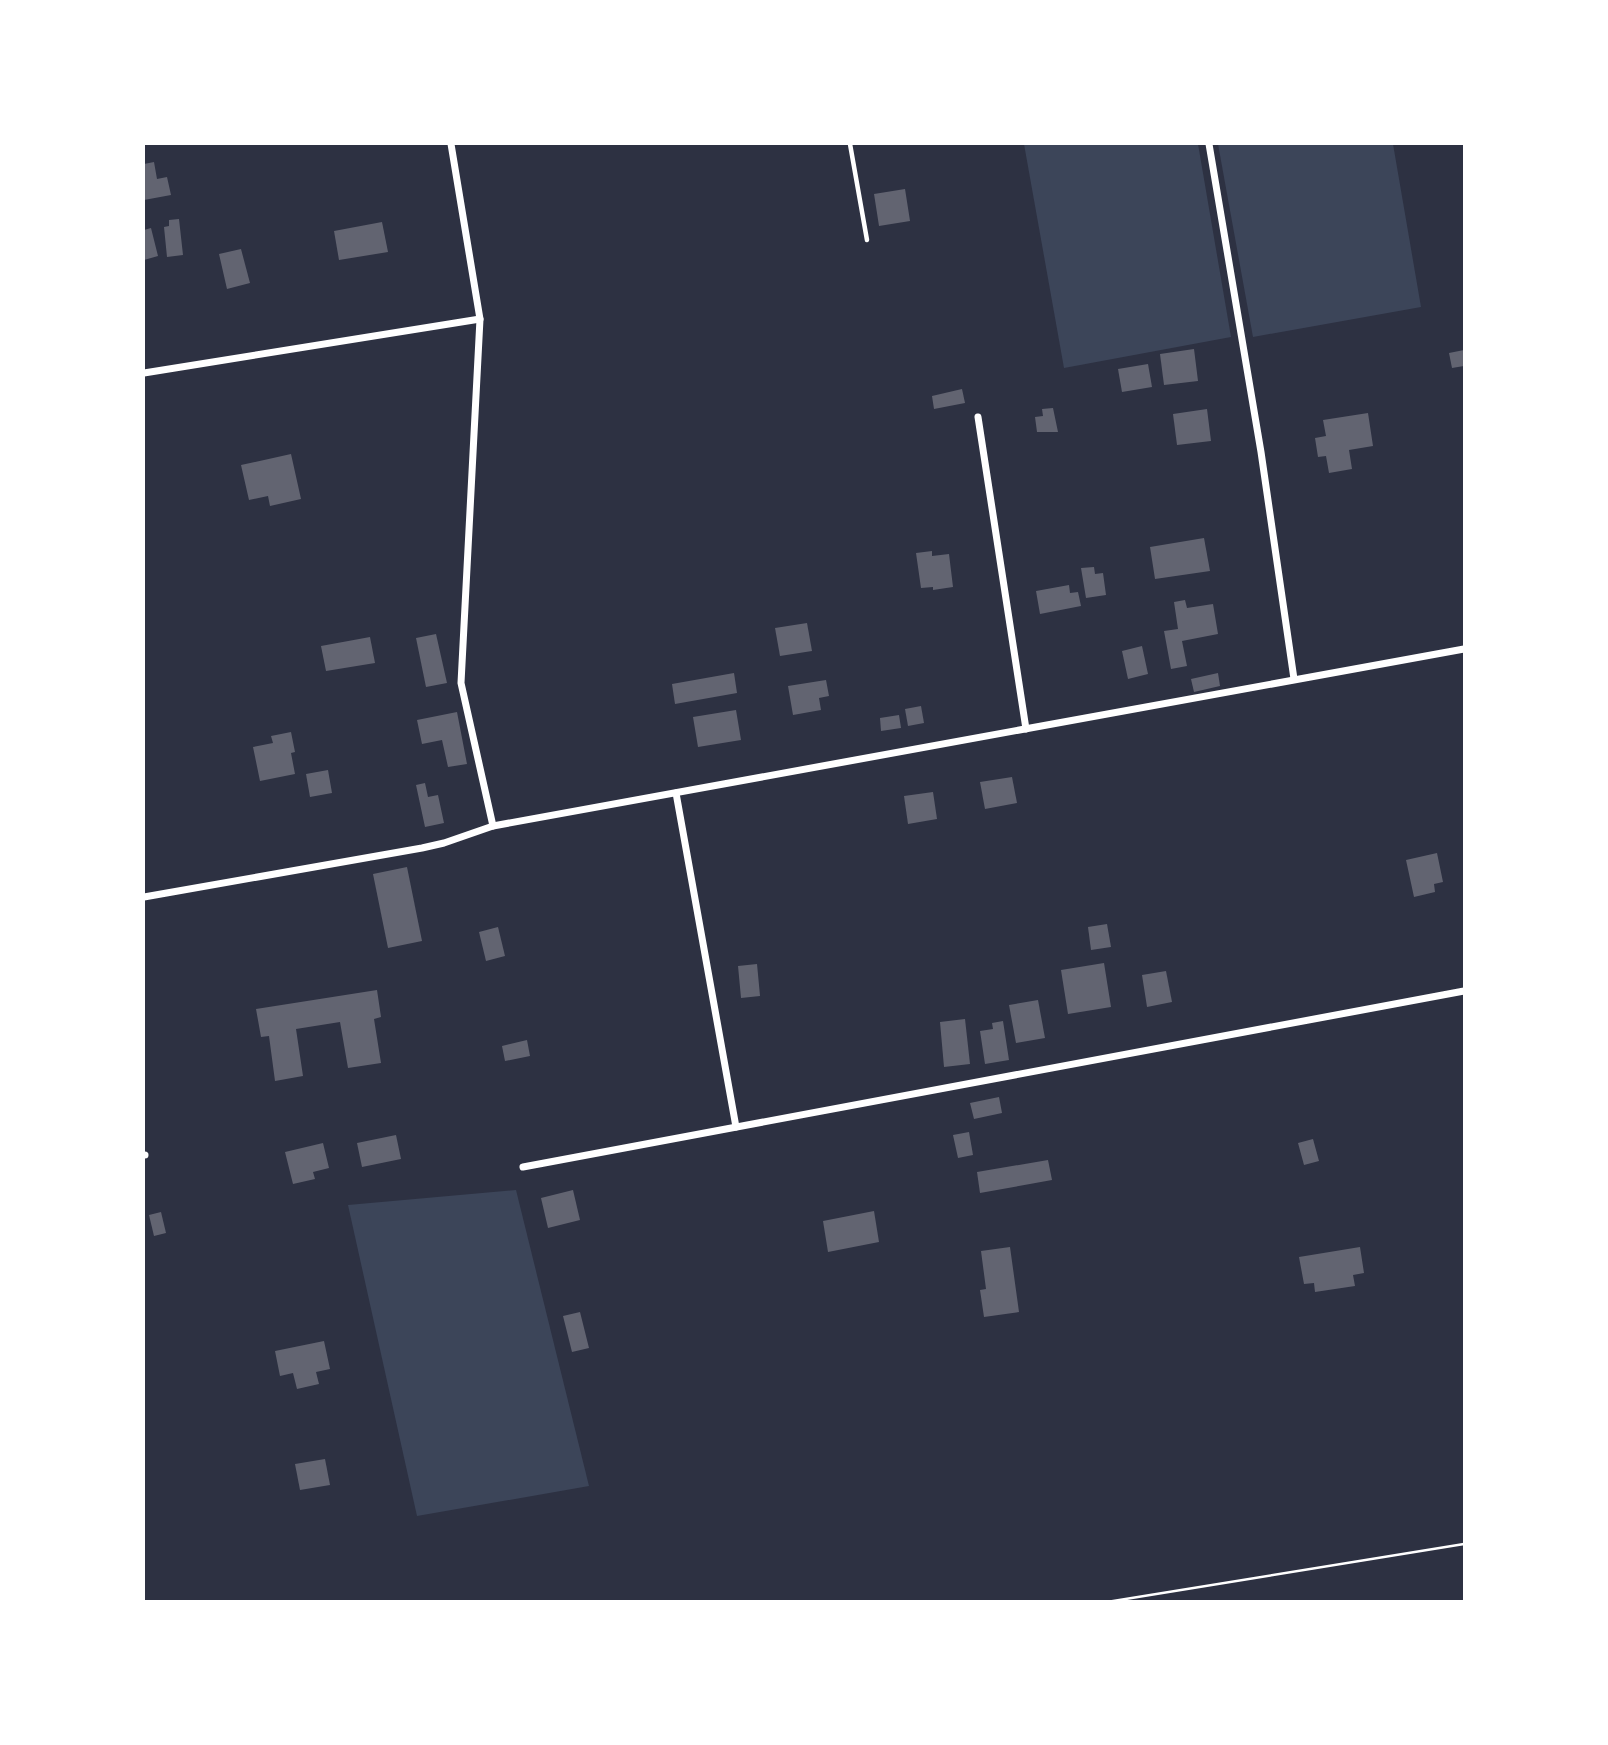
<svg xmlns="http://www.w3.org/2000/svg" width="1608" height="1745" font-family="'Varela Round',sans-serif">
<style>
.green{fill:#3c4559}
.building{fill:#626471}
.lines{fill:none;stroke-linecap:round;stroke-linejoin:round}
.path{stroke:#fff;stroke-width:2.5}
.service{stroke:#fff;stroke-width:4.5}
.minor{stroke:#fff;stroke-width:7}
</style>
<rect width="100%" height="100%" fill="#2d3142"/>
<g class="green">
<polygon points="1024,144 1198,144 1231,337 1064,368"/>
<polygon points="1218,144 1393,144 1421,307 1253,337"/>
<polygon points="516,1190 589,1486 417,1516 348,1205"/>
</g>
<g class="building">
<polygon points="154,162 157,179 167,177 171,195 144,200 144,164"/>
<polygon points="905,189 910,221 879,226 874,194"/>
<polygon points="179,219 183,255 167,257 164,227 169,226 169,220"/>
<polygon points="382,222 388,252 339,260 334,231"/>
<polygon points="151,228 158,256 144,260 144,230"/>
<polygon points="241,249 250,283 227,289 219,254"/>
<polygon points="1194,349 1198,381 1164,385 1160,354"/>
<polygon points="1464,350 1464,366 1452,368 1449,353"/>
<polygon points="1148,364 1152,387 1122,392 1118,369"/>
<polygon points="962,389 965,403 934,409 932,396"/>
<polygon points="1053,408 1058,432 1037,432 1035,417 1043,416 1042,409"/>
<polygon points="1207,409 1211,441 1177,445 1173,414"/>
<polygon points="1368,413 1373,446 1349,450 1352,469 1329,473 1326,456 1318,457 1315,438 1326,436 1323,420"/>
<polygon points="291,454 301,499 270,506 268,496 249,500 241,465"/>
<polygon points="1204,538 1210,571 1155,579 1150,547"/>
<polygon points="932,551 932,556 949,554 953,587 933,590 933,587 921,588 916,553"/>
<polygon points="1094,567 1095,574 1103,573 1106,595 1086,598 1081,568"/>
<polygon points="1069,585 1070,593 1078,592 1081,606 1040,614 1036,591"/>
<polygon points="1185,600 1187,608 1213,604 1218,634 1182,641 1187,666 1171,669 1164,631 1178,629 1174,602"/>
<polygon points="807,623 812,651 780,656 775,628"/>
<polygon points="436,634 447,683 426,687 416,638"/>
<polygon points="370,637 375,663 326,671 321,646"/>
<polygon points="1142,646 1148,674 1128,679 1122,651"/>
<polygon points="734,673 737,693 675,704 672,684"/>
<polygon points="1218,673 1220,686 1194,692 1191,679"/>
<polygon points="826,680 829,696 819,698 821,710 793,715 788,686"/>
<polygon points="921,706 924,723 908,726 905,709"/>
<polygon points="736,710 741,740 698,747 693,717"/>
<polygon points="457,712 467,764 448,767 442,740 422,744 417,720"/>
<polygon points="899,715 901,728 881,731 880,718"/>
<polygon points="291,732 295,752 291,753 295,774 260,781 253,747 273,743 271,736"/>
<polygon points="328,770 332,793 310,797 306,774"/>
<polygon points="1012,777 1017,803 985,809 980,782"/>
<polygon points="425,783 428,797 438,795 444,823 425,827 416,785"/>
<polygon points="933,792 937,819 908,824 904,796"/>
<polygon points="1437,853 1443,882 1434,884 1435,892 1414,897 1406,860"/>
<polygon points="407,867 422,941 388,948 373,874"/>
<polygon points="1107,924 1111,947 1091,950 1088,927"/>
<polygon points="498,927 505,956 486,961 479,932"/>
<polygon points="1104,963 1111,1007 1068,1014 1061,970"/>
<polygon points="757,964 760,996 741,998 738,966"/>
<polygon points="1166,971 1172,1002 1147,1007 1142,975"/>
<polygon points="377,990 381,1017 374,1019 381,1063 348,1068 340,1022 296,1029 303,1076 275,1081 269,1036 261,1037 256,1009"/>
<polygon points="1038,1000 1045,1038 1016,1043 1009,1005"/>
<polygon points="965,1019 970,1064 944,1067 940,1022"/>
<polygon points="1003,1021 1009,1060 985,1064 980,1031 993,1029 992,1023"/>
<polygon points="527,1040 530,1056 505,1061 502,1046"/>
<polygon points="999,1097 1002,1113 974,1119 970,1103"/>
<polygon points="969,1132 973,1155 958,1158 953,1135"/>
<polygon points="396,1135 401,1159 362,1167 357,1143"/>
<polygon points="1313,1139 1319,1161 1304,1165 1298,1143"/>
<polygon points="323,1143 329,1168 313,1172 315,1179 293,1184 285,1152"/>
<polygon points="1048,1160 1052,1180 980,1193 977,1172"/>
<polygon points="573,1190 580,1220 548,1228 541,1198"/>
<polygon points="874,1211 879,1242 828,1252 823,1221"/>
<polygon points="161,1212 166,1233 154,1236 149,1215"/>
<polygon points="1010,1247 1019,1312 984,1317 980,1290 986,1289 981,1251"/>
<polygon points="1360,1247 1364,1273 1353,1275 1355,1286 1315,1292 1314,1283 1304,1284 1299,1257"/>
<polygon points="580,1312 589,1348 572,1352 563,1316"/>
<polygon points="324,1341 330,1369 316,1372 319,1384 297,1389 293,1373 280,1376 275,1351"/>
<polygon points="325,1459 330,1485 300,1490 295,1464"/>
</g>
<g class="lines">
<polyline class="path" points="1107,1602 1464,1544"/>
<polyline class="service" points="850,144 867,240"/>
<g class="minor">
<polyline points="451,144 480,319 461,683 493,826"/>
<polyline points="1209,144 1261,452 1294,679"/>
<polyline points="144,373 480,319"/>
<polyline points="978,417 1026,729"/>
<polyline points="676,793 736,1127"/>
<polyline points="144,897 422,848 444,843 493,826 1464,649"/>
<polyline points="144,1155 145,1155"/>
<polyline points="523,1167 1464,991"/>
</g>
</g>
<rect width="1608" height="1745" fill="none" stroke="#ffffff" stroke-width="290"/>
</svg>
